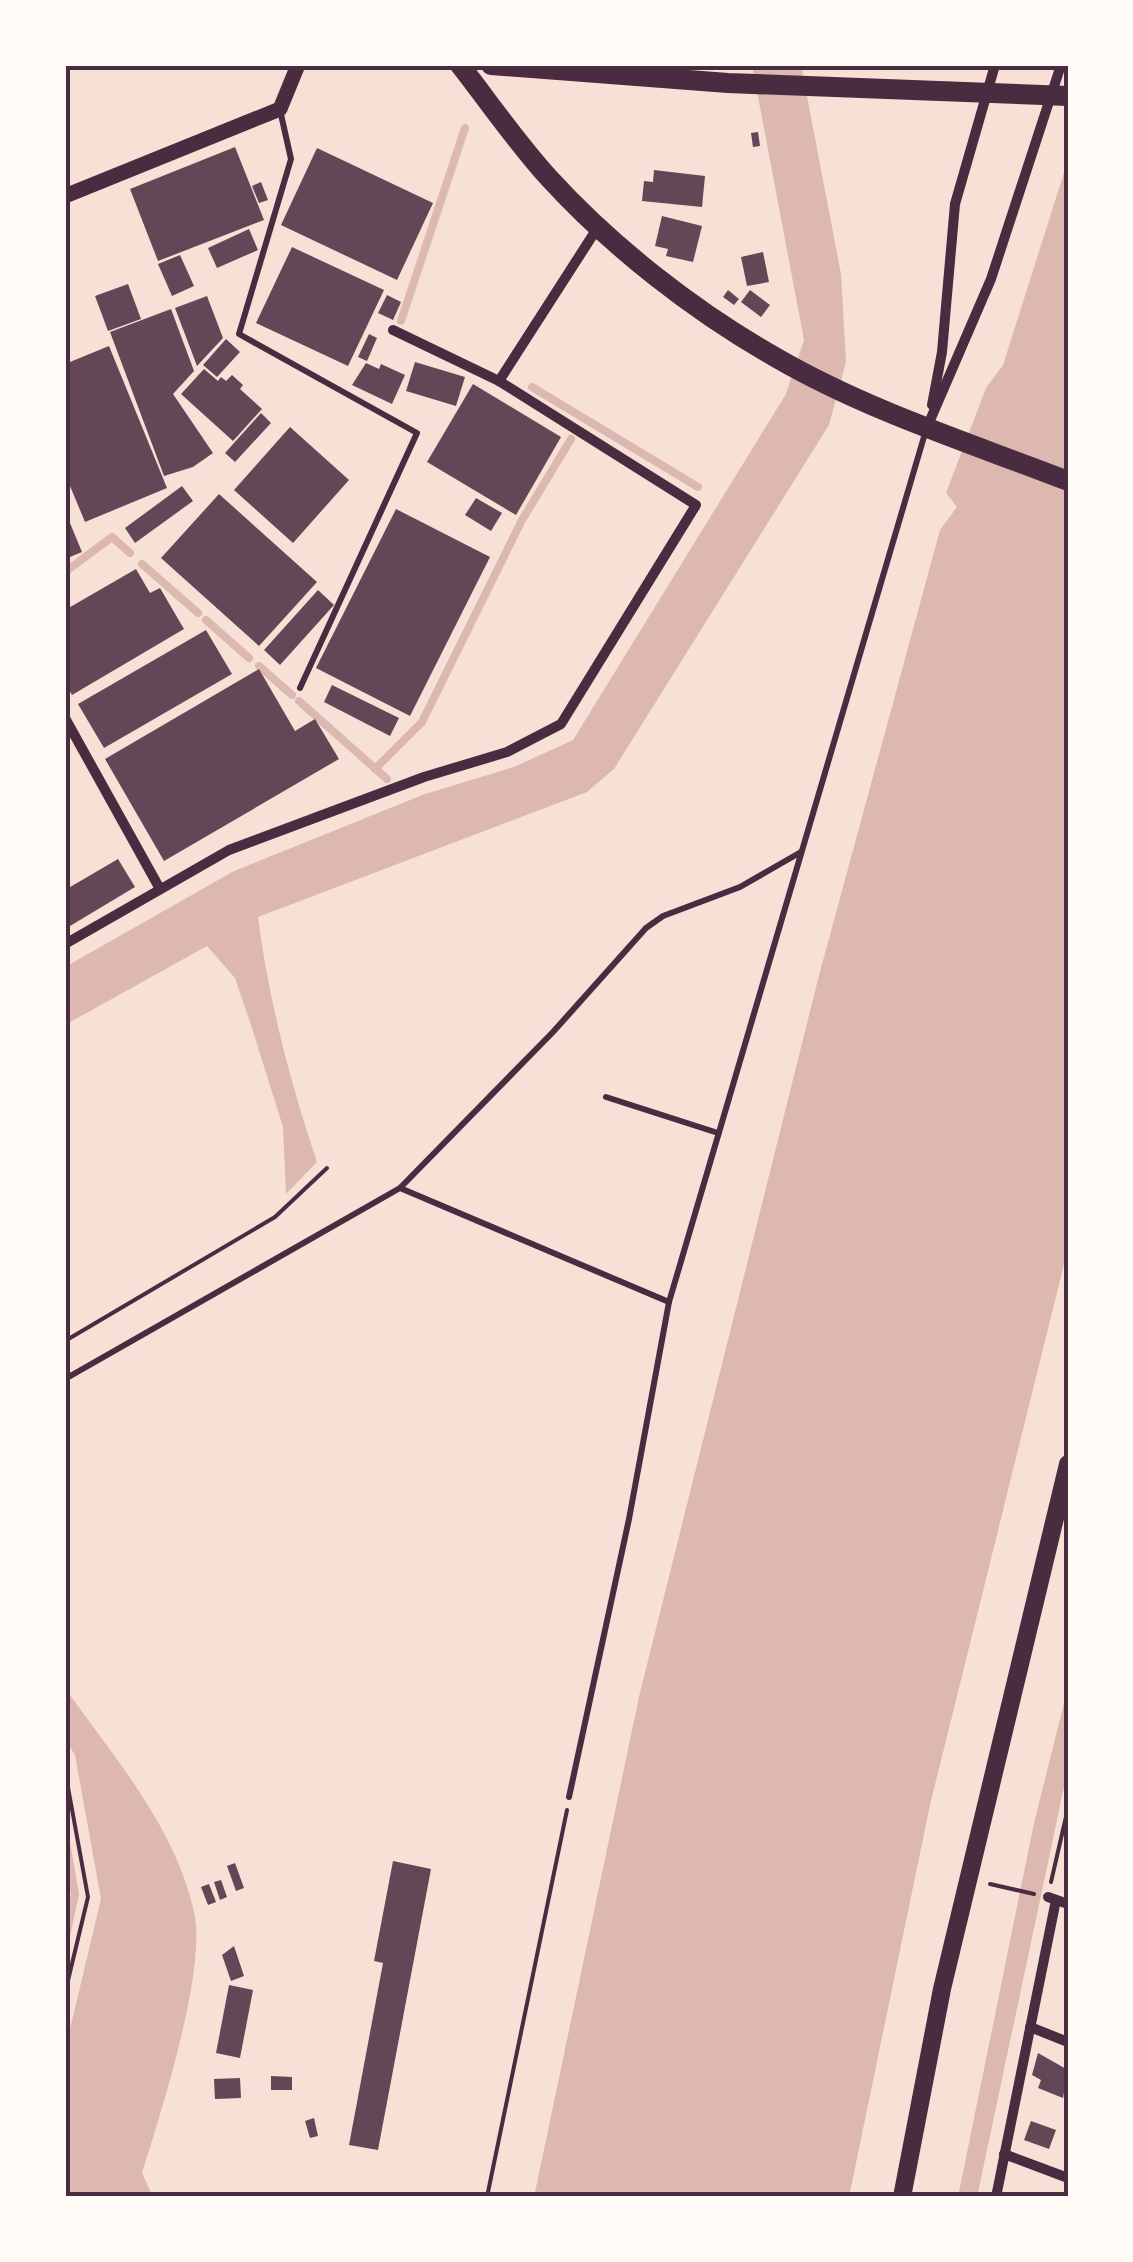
<svg xmlns="http://www.w3.org/2000/svg" width="1133" height="2262" font-family="'Golos Text',sans-serif">
<style>
.water{fill:#dcb8b0}
.lines{fill:none;stroke-linecap:round;stroke-linejoin:round}
.stream{stroke:#dcb8b0;stroke-width:8}
.building{fill:#644757}
.path{stroke:#4a2c40;stroke-width:4}
.service{stroke:#4a2c40;stroke-width:6}
.minor{stroke:#4a2c40;stroke-width:10}
.tertiary{stroke:#4a2c40;stroke-width:15}
.secondary{stroke:#4a2c40;stroke-width:18}
.primary{stroke:#4a2c40;stroke-width:20}
.neatline{fill:none;stroke:#4a2c40;stroke-width:4}
</style>
<rect width="100%" height="100%" fill="#f7e1d7"/>
<g class="water">
<path d="M752,65H801L841,274L846,362L829,425L614,769L587,792L258,917C269,1002 290,1081 317,1162L286,1194L283,1127L251,1025L235,978L207,946L65,1025V967L234,871L425,794L514,767L573,740L786,394L804,340Z"/>
<polygon points="1068,160 1068,1248 930,1805 849,2197 534,2197 639,1697 818,979 940,530 957,507 946,493 986,388 1003,365"/>
<polygon points="1068,1687 1068,1768 977,2197 958,2197 1034,1823"/>
<path d="M65,1688C113,1756 176,1828 194,1912C207,1970 161,2112 142,2173L153,2197H65V2050L101,1899L75,1755L65,1739Z"/>
</g>
<g class="lines">
<g class="stream">
<polyline points="401,321 465,128"/>
<polyline points="532,387 698,487"/>
<polyline points="142,564 198,613"/>
<polyline points="65,572 112,537 130,553"/>
<polyline points="206,620 249,658"/>
<polyline points="259,666 292,695"/>
<polyline points="299,701 387,779"/>
<polyline points="375,769 422,722 522,520 571,439"/>
<polyline points="65,1837 75,1894 65,1941"/>
</g>
</g>
<g class="building">
<polygon points="758,132 760,146 753,147 751,133"/>
<polygon points="235,147 264,220 158,261 130,189"/>
<polygon points="317,148 433,203 397,280 281,225"/>
<polygon points="654,170 705,176 702,207 642,201 644,181 653,182"/>
<polygon points="261,182 268,200 259,203 252,186"/>
<polygon points="662,216 702,226 693,262 666,256 668,249 655,246"/>
<polygon points="249,229 258,250 217,268 208,248"/>
<polygon points="292,247 384,290 348,366 256,323"/>
<polygon points="763,252 769,282 747,286 741,257"/>
<polygon points="180,255 194,286 172,296 158,264"/>
<polygon points="128,284 141,319 108,331 95,296"/>
<polygon points="728,290 739,299 734,305 723,297"/>
<polygon points="750,290 770,305 761,317 741,302"/>
<polygon points="387,295 401,302 393,320 378,313"/>
<polygon points="207,296 223,338 197,366 175,308"/>
<polygon points="171,309 194,371 173,394 213,453 193,467 164,476 110,332"/>
<polygon points="369,334 377,338 367,361 358,357"/>
<polygon points="226,339 240,352 217,377 203,365"/>
<polygon points="109,346 167,488 85,522 65,474 65,350 70,362"/>
<polygon points="415,362 465,377 456,406 406,391"/>
<polygon points="366,363 379,369 381,364 405,375 392,404 352,385"/>
<polygon points="204,369 218,381 221,377 226,381 232,375 243,385 240,389 262,409 233,441 181,394"/>
<polygon points="473,384 561,437 516,515 427,462"/>
<polygon points="261,413 271,423 235,462 225,453"/>
<polygon points="290,427 349,480 293,543 234,490"/>
<polygon points="182,486 193,501 135,543 125,528"/>
<polygon points="219,494 317,582 259,646 161,558"/>
<polygon points="476,498 502,513 491,531 465,515"/>
<polygon points="396,509 490,557 410,716 316,668"/>
<polygon points="65,511 82,552 65,559"/>
<polygon points="136,569 150,593 160,588 184,629 72,695 65,683 65,610"/>
<polygon points="318,590 334,605 280,665 264,650"/>
<polygon points="206,630 232,674 104,748 78,704"/>
<polygon points="259,669 295,731 315,719 339,759 164,861 105,759"/>
<polygon points="332,685 399,718 390,736 324,702"/>
<polygon points="118,859 135,887 65,929 65,890"/>
<polygon points="393,1861 431,1869 378,2150 349,2145 383,1963 374,1961"/>
<polygon points="235,1863 244,1888 236,1891 227,1866"/>
<polygon points="221,1880 227,1897 220,1900 214,1882"/>
<polygon points="209,1884 216,1902 208,1905 201,1887"/>
<polygon points="234,1946 244,1976 231,1981 222,1955"/>
<polygon points="229,1985 253,1990 240,2058 216,2053"/>
<polygon points="1038,2053 1068,2070 1063,2098 1038,2088 1041,2080 1032,2075"/>
<polygon points="271,2076 292,2077 292,2090 271,2090"/>
<polygon points="240,2078 241,2098 215,2099 214,2079"/>
<polygon points="314,2118 318,2136 310,2138 305,2121"/>
<polygon points="1031,2121 1056,2130 1049,2149 1024,2140"/>
</g>
<g class="lines">
<g class="path">
<polyline points="65,1341 275,1217 327,1168"/>
<polyline points="65,1771 88,1897 65,1993"/>
<polyline points="1051,1882 1068,1808"/>
<polyline points="990,1884 1034,1894"/>
<polyline points="487,2197 567,1810"/>
</g>
<g class="service">
<polyline points="280,110 291,159 239,334 417,433 300,688"/>
<polyline points="606,1097 718,1133"/>
<polyline points="400,1188 669,1302"/>
<polyline points="65,1379 400,1188 553,1032 646,928 663,916 740,887 801,852"/>
<polyline points="569,1797 629,1519 669,1302 926,430"/>
</g>
<g class="minor">
<polyline points="393,330 499,381"/>
<polyline points="932,405 942,352 955,204 995,65"/>
<polyline points="928,425 991,279 1061,65"/>
<polyline points="65,718 160,889"/>
<polyline points="65,944 229,850 424,777 507,752 561,724 696,505 499,381 598,227"/>
<polyline points="1048,1897 1068,1904"/>
<polyline points="1030,2027 1068,2042"/>
<polyline points="1004,2154 1068,2178"/>
<polyline points="996,2197 1056,1900"/>
</g>
<polyline class="tertiary" points="65,196 280,109 298,65"/>
<polyline class="secondary" points="902,2197 942,1989 1068,1464"/>
<g class="primary">
<path d="M460,65C489,102 517,143 549,178C612,247 694,311 775,357C866,410 970,443 1068,481"/>
<polyline points="491,65 728,83 1068,96"/>
</g>
</g>
<rect width="1133" height="2262" fill="none" stroke="#fffaf5" stroke-width="135"/>
<rect x="68" y="68" width="998" height="2126" class="neatline"/>
</svg>
